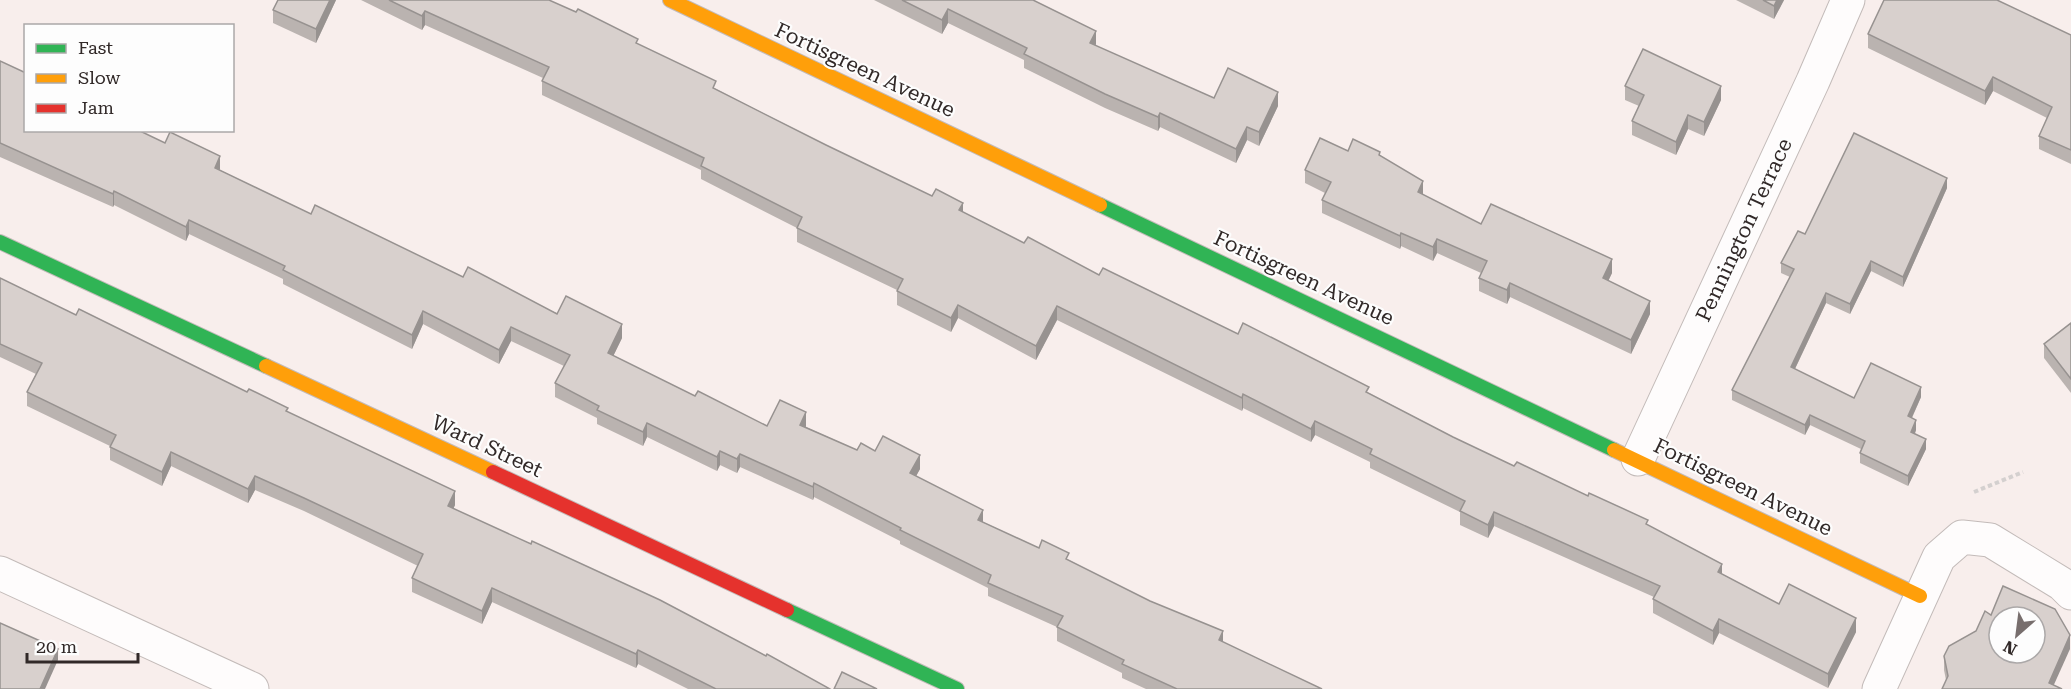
<svg xmlns="http://www.w3.org/2000/svg" width="2071" height="689" font-family="'Roboto Serif',serif">
<style>
.lines{fill:none;stroke-linecap:round;stroke-linejoin:round}
.street-casing{stroke:#c3bbb9;stroke-width:35}
.fast-casing{stroke:#c3bbb9;stroke-width:16}
.slow-casing{stroke:#c3bbb9;stroke-width:16}
.jam-casing{stroke:#c3bbb9;stroke-width:16}
.path{stroke:#d4d0cf;stroke-width:4;stroke-dasharray:4.5 3;stroke-linecap:butt}
.street{stroke:#fefcfc;stroke-width:33}
.fast{stroke:#30b455;stroke-width:14}
.slow{stroke:#ff9f0a;stroke-width:14}
.jam{stroke:#e5322d;stroke-width:14}
.wall{fill:#bab3b0}
.shaded-wall{fill:#979290}
.building{fill:#d8d0cd;stroke:#979290;stroke-width:1.5;fill-rule:evenodd}
.labels{text-anchor:middle;stroke-width:4.5;stroke-linejoin:round;paint-order:stroke}
.street-label{font-size:21px;fill:#312928;stroke:#fdfdfd}
</style>
<rect width="100%" height="100%" fill="#f8eeec"/>
<g class="lines">
<g class="street-casing">
<g id="street">
<polyline points="1638,459 1813,81 1848,0"/>
<polyline points="0,573 252,689"/>
<polyline points="1879,689 1939,557 1962,537 1990,540 2062,584 2071,593"/>
</g>
</g>
<g class="fast-casing">
<g id="fast">
<polyline points="1100,205 1614,450"/>
<polyline points="0,242 266,366"/>
<polyline points="787,610 957,689"/>
</g>
</g>
<g class="slow-casing">
<g id="slow">
<polyline points="670,0 1100,205"/>
<polyline points="266,366 493,472"/>
<polyline points="1614,450 1920,596"/>
</g>
</g>
<g class="jam-casing">
<polyline id="jam" points="493,472 787,610"/>
</g>
<polyline class="path" points="1974,492 2023,472"/>
<use href="#street" class="street"/>
<use href="#fast" class="fast"/>
<use href="#slow" class="slow"/>
<use href="#jam" class="jam"/>
</g>
<g class="wall">
<polygon points="278,0 336,0 316,43 273,23 273,10"/>
<polygon points="361,0 549,0 638,44 716,89 826,145 963,212 1024,243 1238,334 1369,393 1453,437 1514,466 1648,525 1722,574 1779,604 1856,632 1828,688 1719,633 1713,645 1653,613 1653,599 1654,597 1494,526 1488,538 1460,525 1460,512 1370,468 1370,462 1315,435 1311,442 1243,408 1242,411 1057,320 1036,360 958,318 951,332 897,305 897,290 797,242 797,228 701,179 701,170 542,95 542,81 543,78 425,25 422,30"/>
<polygon points="874,0 1033,0 1096,44 1095,46 1214,98 1278,106 1259,146 1247,140 1236,163 1160,127 1158,131 1105,108 1024,68 1024,60 948,23 942,34"/>
<polygon points="1736,0 1784,0 1774,19"/>
<polygon points="1868,34 2071,35 2071,164 2039,149 2039,136 2047,118 1993,91 1985,105 1868,48"/>
<polygon points="0,61 26,130 220,170 311,214 463,277 622,338 613,356 695,396 767,426 806,426 806,427 857,450 875,451 920,469 916,476 983,522 1039,548 1069,560 1223,642 1322,689 1146,689 1122,678 1122,673 1057,641 1057,627 988,596 988,588 900,544 900,541 814,497 813,500 740,467 737,473 720,465 717,471 647,437 643,446 597,424 597,418 555,397 555,383 564,366 511,341 499,364 423,324 412,349 283,284 283,279 189,234 186,241 114,205 113,207 0,157"/>
<polygon points="1625,86 1721,100 1704,136 1688,129 1676,155 1632,135 1632,121 1639,106 1625,100"/>
<polygon points="1348,151 1380,156 1423,195 1481,224 1612,273 1608,281 1650,314 1631,354 1510,297 1507,304 1479,291 1479,278 1481,273 1437,253 1433,261 1401,246 1400,249 1322,213 1322,200 1325,193 1305,183 1305,170"/>
<polygon points="1947,188 1903,287 1871,271 1850,314 1826,303 1795,369 1854,398 1921,397 1912,418 1916,430 1915,434 1926,449 1908,486 1860,463 1860,453 1861,449 1810,425 1805,435 1732,400 1732,390 1790,277 1781,273 1781,263 1805,234"/>
<polygon points="0,278 76,315 288,412 455,505 453,509 830,689 688,689 638,664 636,668 492,602 482,624 412,592 412,578 418,566 304,511 255,490 248,503 171,466 162,486 110,460 110,446 27,406 27,392 36,374 0,357"/>
<polygon points="2071,323 2071,393 2044,358 2044,344"/>
<polygon points="1991,615 2070,649 1946,680 1944,670 1944,656 1976,631"/>
</g>
<g class="shaded-wall">
<polygon points="330,0 336,0 316,43 316,29"/>
<polygon points="1777,0 1784,0 1774,19 1774,6"/>
<polygon points="948,9 948,23 942,34 942,20"/>
<polygon points="425,11 425,25 422,30 422,16"/>
<polygon points="1096,31 1096,44 1090,57 1090,43"/>
<polygon points="1993,77 1993,91 1985,105 1985,91"/>
<polygon points="1721,86 1721,100 1704,136 1704,122"/>
<polygon points="1278,92 1278,106 1259,146 1259,132"/>
<polygon points="1160,113 1160,127 1158,131 1158,117"/>
<polygon points="1688,115 1688,129 1676,155 1676,142"/>
<polygon points="1247,127 1247,140 1236,163 1236,149"/>
<polygon points="220,156 220,170 215,168"/>
<polygon points="1947,178 1947,188 1903,287 1903,277"/>
<polygon points="1423,181 1423,195 1418,192"/>
<polygon points="114,191 114,205 113,207 113,194"/>
<polygon points="963,203 963,216 959,210"/>
<polygon points="189,220 189,234 186,241 186,227"/>
<polygon points="1401,233 1401,246 1400,249 1400,236"/>
<polygon points="1437,239 1437,253 1433,261 1433,247"/>
<polygon points="1612,259 1612,273 1603,292 1603,278"/>
<polygon points="1871,261 1871,271 1850,314 1850,304"/>
<polygon points="1510,283 1510,297 1507,304 1507,290"/>
<polygon points="1826,293 1826,303 1791,377 1791,367"/>
<polygon points="1650,301 1650,314 1631,354 1631,340"/>
<polygon points="958,305 958,318 951,332 951,318"/>
<polygon points="1057,306 1057,320 1036,360 1036,346"/>
<polygon points="423,311 423,324 412,349 412,335"/>
<polygon points="622,324 622,338 608,367 608,353"/>
<polygon points="511,327 511,341 499,364 499,350"/>
<polygon points="1921,387 1921,397 1908,426 1908,416"/>
<polygon points="1243,394 1243,408 1242,411 1242,398"/>
<polygon points="806,412 806,426 800,439 800,425"/>
<polygon points="1810,415 1810,425 1805,435 1805,425"/>
<polygon points="1916,420 1916,430 1911,442 1911,432"/>
<polygon points="1315,421 1315,435 1311,442 1311,429"/>
<polygon points="647,423 647,437 643,446 643,432"/>
<polygon points="1926,439 1926,449 1908,486 1908,476"/>
<polygon points="720,451 720,465 717,471 717,457"/>
<polygon points="171,452 171,466 162,486 162,472"/>
<polygon points="740,454 740,467 737,473 737,459"/>
<polygon points="920,455 920,469 910,487 910,473"/>
<polygon points="255,476 255,490 248,503 248,489"/>
<polygon points="814,483 814,497 813,500 813,487"/>
<polygon points="455,491 455,505 448,520 448,506"/>
<polygon points="983,510 983,524 978,520"/>
<polygon points="1494,512 1494,526 1488,538 1488,525"/>
<polygon points="1722,564 1722,578 1718,572"/>
<polygon points="492,588 492,602 482,624 482,611"/>
<polygon points="1856,618 1856,632 1828,688 1828,674"/>
<polygon points="1719,619 1719,633 1713,645 1713,631"/>
<polygon points="1223,631 1223,645 1219,640"/>
<polygon points="2070,635 2070,649 2052,689 2049,683"/>
<polygon points="58,649 58,660 45,689 40,689"/>
<polygon points="638,650 638,664 636,668 636,654"/>
</g>
<g class="building">
<polygon points="278,0 330,0 316,29 273,10"/>
<polygon points="389,0 549,0 576,12 578,9 638,39 636,43 716,81 713,88 826,145 932,196 936,189 963,203 959,210 1024,243 1028,237 1099,275 1103,268 1238,334 1243,323 1369,387 1366,392 1453,437 1514,466 1517,462 1588,496 1589,493 1648,520 1646,524 1722,564 1718,572 1779,604 1789,584 1856,618 1828,674 1719,619 1713,631 1653,599 1660,586 1494,512 1488,525 1460,511 1465,501 1370,454 1372,449 1315,421 1311,429 1243,394 1242,398 1057,306 1036,346 958,305 951,318 897,291 903,279 797,228 802,217 701,166 704,158 542,81 549,67 425,11 422,16"/>
<polygon points="902,0 1033,0 1096,31 1090,43 1214,98 1228,68 1278,92 1259,132 1247,127 1236,149 1160,113 1158,117 1105,94 1024,54 1027,48 948,9 942,20"/>
<polygon points="1763,0 1777,0 1774,6"/>
<polygon points="1884,0 1997,0 2071,35 2071,150 2039,136 2052,107 1993,77 1985,91 1868,34"/>
<polygon points="1643,49 1721,86 1704,122 1688,115 1676,142 1632,121 1644,95 1625,86"/>
<polygon points="0,61 26,73 26,130 138,130 165,143 170,132 220,156 215,168 311,214 315,205 463,277 468,267 557,314 566,296 622,324 608,353 695,396 698,391 767,426 780,400 806,412 800,425 857,450 861,443 875,451 883,436 920,455 910,473 983,510 978,520 1039,548 1042,540 1069,553 1066,559 1150,601 1223,631 1219,640 1322,689 1177,689 1122,664 1124,660 1057,627 1063,616 988,583 991,575 900,530 901,528 814,483 813,487 740,454 737,459 720,451 717,457 647,423 643,432 597,410 599,406 555,383 570,355 511,327 499,350 423,311 412,335 283,270 285,266 189,220 186,227 114,191 113,194 0,143"/>
<polygon points="1854,133 1947,178 1903,277 1871,261 1850,304 1826,293 1791,367 1854,398 1871,363 1921,387 1908,416 1916,420 1911,432 1926,439 1908,476 1860,453 1865,441 1810,415 1805,425 1732,390 1794,269 1781,263 1798,231 1805,234"/>
<polygon points="1320,138 1348,151 1353,139 1380,152 1379,155 1423,181 1418,192 1481,224 1491,204 1612,259 1603,278 1650,301 1631,340 1510,283 1507,290 1479,278 1487,261 1437,239 1433,247 1401,233 1400,236 1322,200 1331,182 1305,170"/>
<polygon points="0,278 76,315 79,309 247,392 249,389 288,408 286,411 455,491 448,506 531,544 532,541 660,600 766,656 767,654 830,689 716,689 638,650 636,654 492,588 482,611 412,578 423,554 304,498 255,476 248,489 171,452 162,472 110,447 116,435 27,392 42,363 0,344"/>
<polygon points="2071,323 2071,379 2044,344"/>
<path d="M2003,586L2055,609L2070,635L2049,683L2062,689H1942L1948,676L1944,656L1949,646L1976,631L1985,611L1991,615ZM1999,617H2035V653H1999Z"/>
<polygon points="0,623 58,649 40,689 0,689"/>
<polygon points="842,672 877,689 834,689"/>
</g>
<g class="labels">
<g class="street-label">
<text transform="translate(865 70) rotate(25)" y="7">Fortisgreen Avenue</text>
<text transform="translate(1744 230) rotate(-65)" y="7">Pennington Terrace</text>
<text transform="translate(1304 278) rotate(25)" y="7">Fortisgreen Avenue</text>
<text transform="translate(487 446) rotate(25)" y="7">Ward Street</text>
<text transform="translate(1743 487) rotate(26)" y="7">Fortisgreen Avenue</text>
</g>
</g>
<rect x="24" y="24" width="210" height="108" fill="#fdfdfd" stroke="#aba8a8" stroke-width="1.5"/>
<rect x="36" y="44" width="30" height="9" fill="#30b455" stroke="#aba8a8" stroke-width="1.5"/>
<text x="78" y="54" font-size="18" fill="#312928">Fast</text>
<rect x="36" y="74" width="30" height="9" fill="#ff9f0a" stroke="#aba8a8" stroke-width="1.5"/>
<text x="78" y="84" font-size="18" fill="#312928">Slow</text>
<rect x="36" y="104" width="30" height="9" fill="#e5322d" stroke="#aba8a8" stroke-width="1.5"/>
<text x="78" y="114" font-size="18" fill="#312928">Jam</text>
<g transform="translate(2017 635) rotate(208)"><circle r="28" fill="#fdfdfd" stroke="#aba8a8" stroke-width="1.5"/>
<path d="M0-4.5L10 22L0 15L-10 22Z" fill="#776e6d"/>
<text y="-9" font-size="16" font-weight="bold" text-anchor="middle" fill="#312928">N</text>
</g>
<path d="M27 653v9h111v-9" fill="none" stroke="#312928" stroke-width="3"/>
<text x="36" y="653" font-size="18" fill="#312928" stroke="#fdfdfd" stroke-width="4.5" paint-order="stroke">20 m</text>
</svg>
